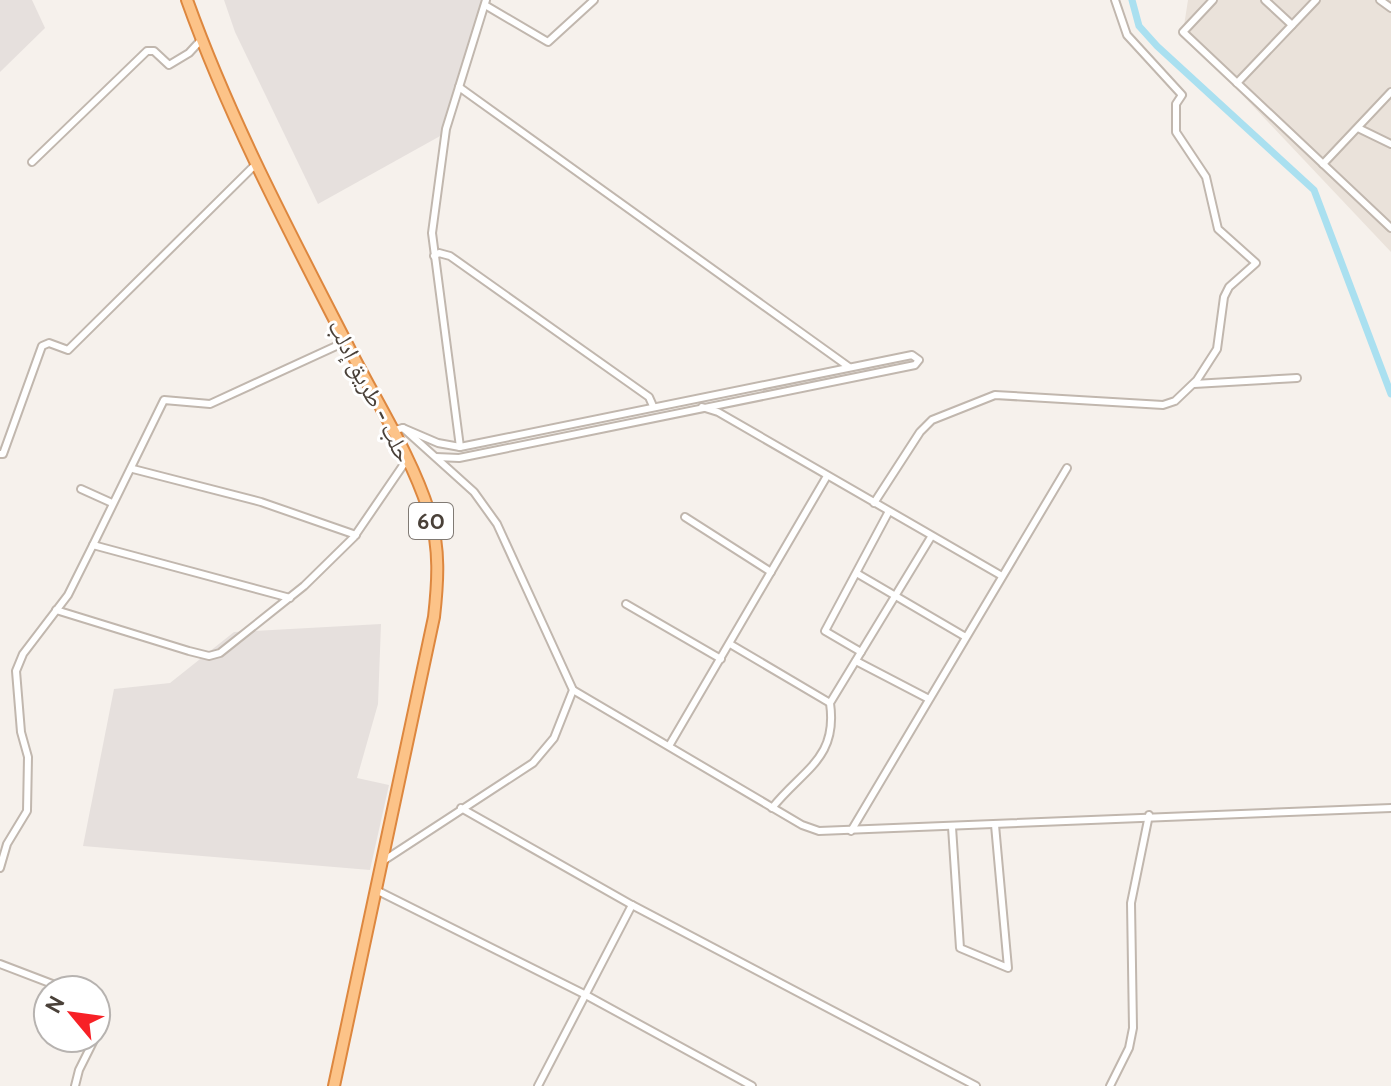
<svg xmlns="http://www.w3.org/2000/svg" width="1391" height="1086" font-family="Cabin,'Noto Naskh Arabic',sans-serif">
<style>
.residential{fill:#eae2da}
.industrial{fill:#e6e0dd}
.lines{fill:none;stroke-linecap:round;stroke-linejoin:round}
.canal{stroke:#aae0f0;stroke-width:7}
.minor-casing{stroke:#c1b7ae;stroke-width:10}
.trunk-casing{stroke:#dd873f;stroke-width:14}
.minor{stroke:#fff;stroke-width:6}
.trunk{stroke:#fcc388;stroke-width:10}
.labels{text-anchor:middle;stroke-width:6;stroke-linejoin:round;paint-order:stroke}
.shield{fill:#fff;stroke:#807a74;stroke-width:2}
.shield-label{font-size:22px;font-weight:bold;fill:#4a4139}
.street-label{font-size:24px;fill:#4a4139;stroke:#fff}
</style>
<rect width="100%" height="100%" fill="#f6f1ec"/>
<polygon class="residential" points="1188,0 1391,0 1391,252 1183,32"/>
<g class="industrial">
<polygon points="0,0 32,0 45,28 0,72"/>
<polygon points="224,0 483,0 442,135 318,204 235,32"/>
<polygon points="381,624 378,704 357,778 389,785 370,870 83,846 114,689 170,683 234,632"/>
</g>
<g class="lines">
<polyline class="canal" points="1132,0 1139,26 1157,46 1314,190 1391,394"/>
<g class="minor-casing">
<g id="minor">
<polyline points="1213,0 1183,32 1391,228"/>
<polyline points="1265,0 1292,25"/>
<polyline points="1380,0 1391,8"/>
<polyline points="485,5 548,42 594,0"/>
<polyline points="1237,83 1316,0"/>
<polyline points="459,87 849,367"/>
<polyline points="1358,128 1391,144"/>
<polyline points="32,162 147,51 154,51 169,65 189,53 201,40"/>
<polyline points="1323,164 1391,92"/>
<polyline points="434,256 439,253 450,256 649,397 653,406"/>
<polyline points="1194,384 1297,378"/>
<polyline points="702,407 718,412 1002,576"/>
<polyline points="403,428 438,443 460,447 912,355 919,360 915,365 459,458 436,457"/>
<polyline points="460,447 432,233 446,129 486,0"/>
<polyline points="0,454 3,454 42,346 49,343 68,350 256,164"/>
<polyline points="133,469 261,502 356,535"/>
<polyline points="81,489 112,503"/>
<polyline points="874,503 920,432 932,420 995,395 1163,405 1175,401 1197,380 1217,349 1224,297 1229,287 1256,263 1218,229 1206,177 1176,132 1176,104 1182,95 1127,35 1115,0"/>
<polyline points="685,517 771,572"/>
<polyline points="93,545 164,400 210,404 345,342"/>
<polyline points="858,574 964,636"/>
<polyline points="626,604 721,659"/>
<polyline points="56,610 189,651 209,656 220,653 304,586 354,537 406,461"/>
<polyline points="730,644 830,703"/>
<polyline points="861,652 825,631 888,513"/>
<polyline points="856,661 927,698"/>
<polyline points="573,690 802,825 819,831 1391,808"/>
<polyline points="669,746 827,476"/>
<polyline points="461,808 632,905 976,1086"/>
<path d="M772,808C803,769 838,759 830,703L931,537"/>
<polyline points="952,827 960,948 1008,968 995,825"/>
<polyline points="851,831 1067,468"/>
<polyline points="383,861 533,763 554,738 573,690 497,524 474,492 403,428 391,431"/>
<polyline points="0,868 7,844 27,811 28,757 21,732 16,671 23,654 68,595 93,545 290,598"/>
<polyline points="378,891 584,994 752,1086"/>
<polyline points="0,964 68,990"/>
<polyline points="96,1003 104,1014 96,1037"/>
<polyline points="75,1086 79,1070 95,1038"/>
<polyline points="538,1086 632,905"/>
<polyline points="1110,1086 1129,1048 1133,1028 1131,903 1149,815"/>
</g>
</g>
<g class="trunk-casing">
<path id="trunk" d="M187,0C230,120 290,233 348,346C375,400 412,456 430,515C440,549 438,582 434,617L334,1086"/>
</g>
<use href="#minor" class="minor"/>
<use href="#trunk" class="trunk"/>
</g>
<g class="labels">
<rect class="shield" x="409" y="503" width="44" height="36" rx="6"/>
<g class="shield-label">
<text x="431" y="529">60</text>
</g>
<g class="street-label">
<text transform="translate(370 391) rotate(63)" y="8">حلب - طريق إدلب</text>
</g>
</g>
<g transform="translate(72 1014) rotate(299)"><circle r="38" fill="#ffffff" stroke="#b7b3b0" stroke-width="2"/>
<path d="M0-6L14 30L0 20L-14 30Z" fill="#f72126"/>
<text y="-12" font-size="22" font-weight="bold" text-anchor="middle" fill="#4a4139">N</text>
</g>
</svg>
